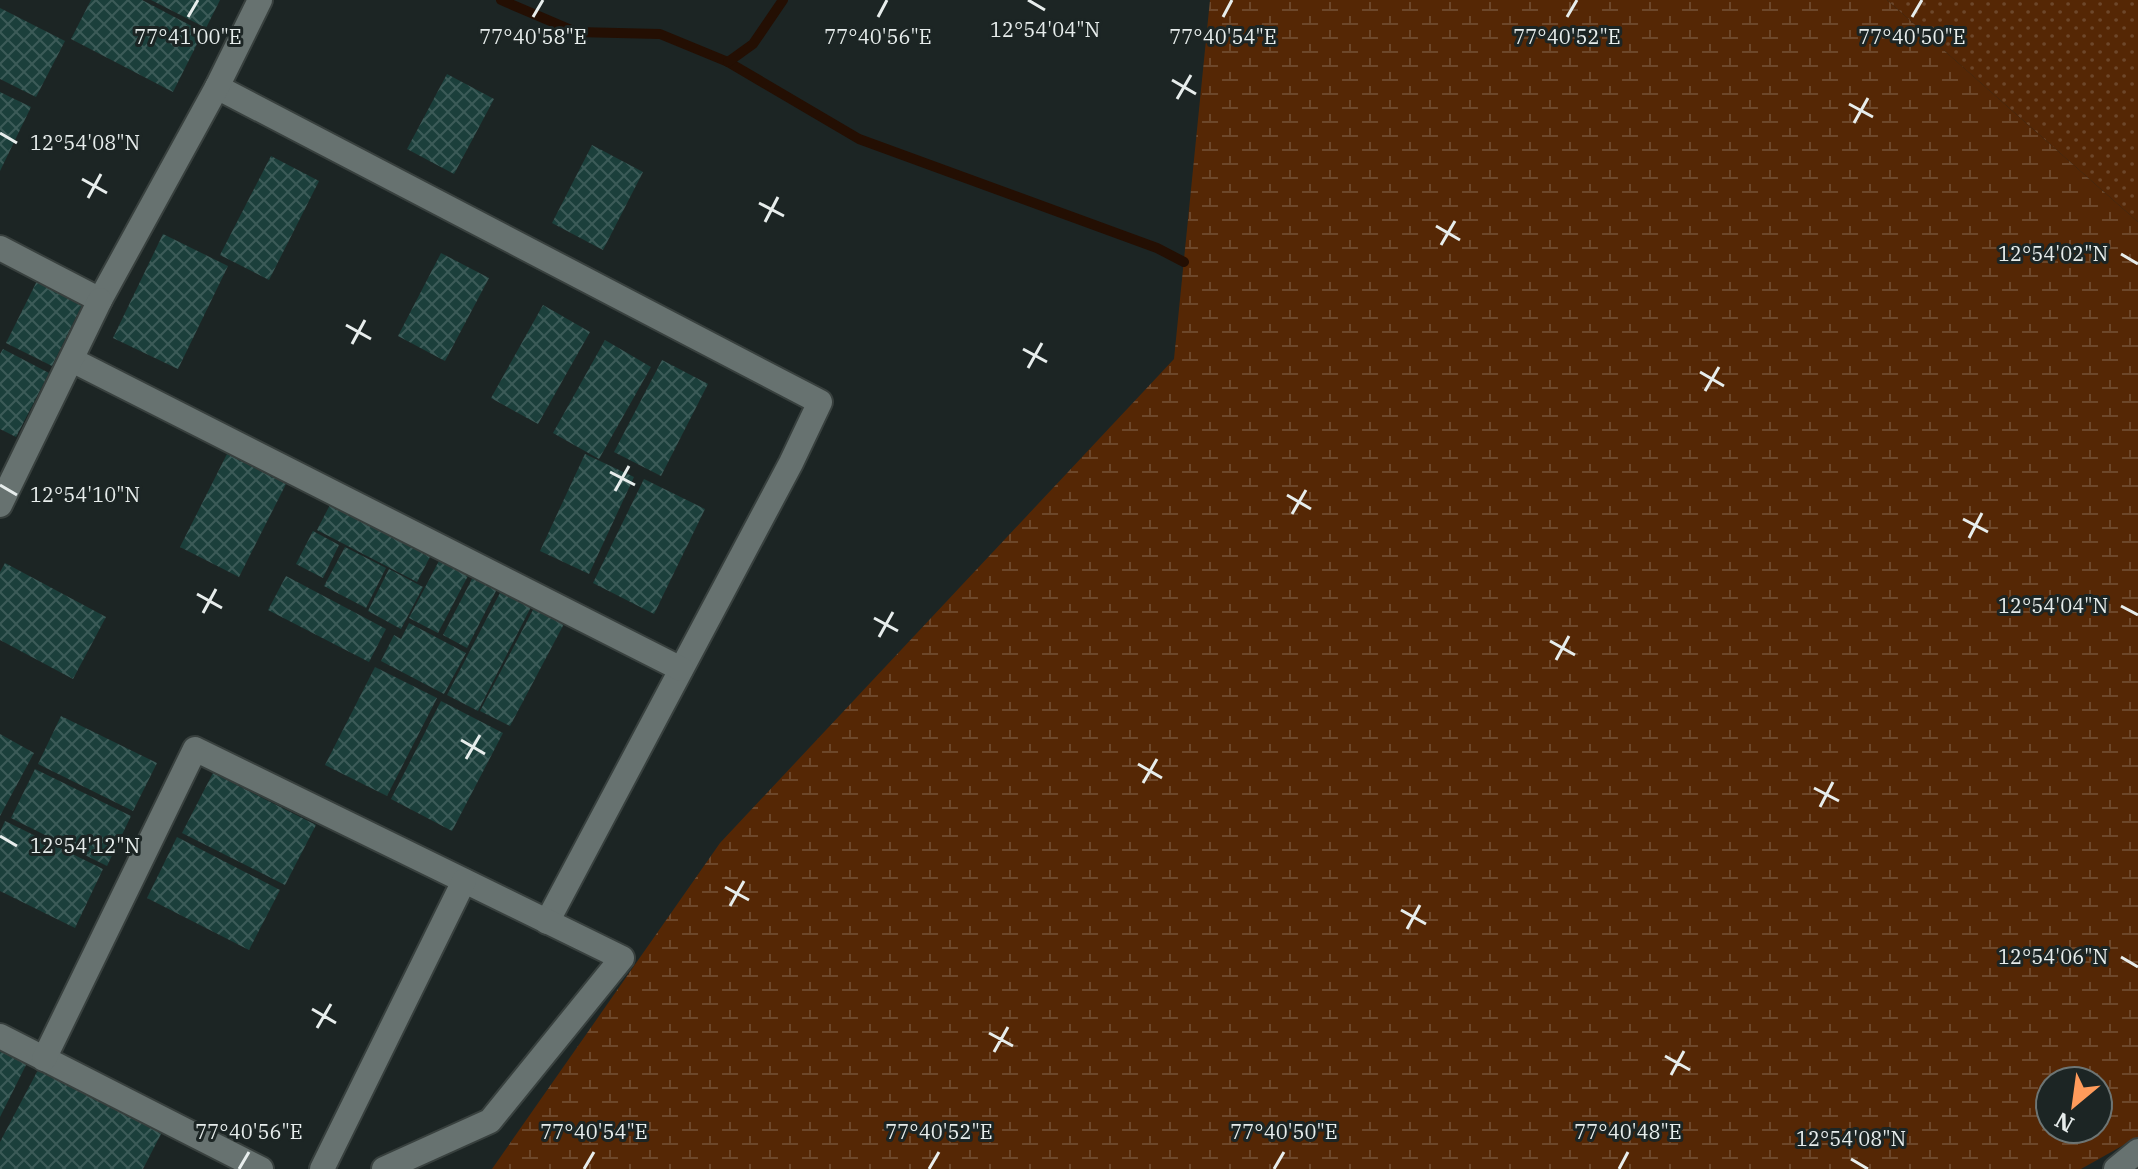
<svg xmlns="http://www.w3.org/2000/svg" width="2138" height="1169" font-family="'IBM Plex Serif',serif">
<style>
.grass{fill:url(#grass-dots)}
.wetland{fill:url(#wetland-marsh);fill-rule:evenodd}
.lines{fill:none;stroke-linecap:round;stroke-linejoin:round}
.stream{stroke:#240f03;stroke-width:10}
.building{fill:url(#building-cross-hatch)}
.street-casing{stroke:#38403e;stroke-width:28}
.street{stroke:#677270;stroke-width:24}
.ticks{fill:none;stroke:#e7edec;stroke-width:3}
.ticks-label{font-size:20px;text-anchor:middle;fill:#e7edec;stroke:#1c2524;stroke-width:6;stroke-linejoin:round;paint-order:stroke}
</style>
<defs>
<pattern id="grass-dots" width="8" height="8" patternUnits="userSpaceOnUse" patternTransform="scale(2)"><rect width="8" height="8" fill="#552705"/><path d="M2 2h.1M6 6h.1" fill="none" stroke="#6d472a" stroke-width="1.8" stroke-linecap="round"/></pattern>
<pattern id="wetland-marsh" width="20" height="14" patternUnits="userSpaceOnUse" patternTransform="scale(2)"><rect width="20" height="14" fill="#552705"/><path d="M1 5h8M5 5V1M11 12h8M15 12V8" fill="none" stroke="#6d472a"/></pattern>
<pattern id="building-cross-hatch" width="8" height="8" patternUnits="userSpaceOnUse" patternTransform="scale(2)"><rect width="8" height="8" fill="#1b3f3b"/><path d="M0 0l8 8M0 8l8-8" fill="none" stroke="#3c5b58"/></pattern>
</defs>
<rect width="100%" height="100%" fill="#1c2524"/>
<polygon class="grass" points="1887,0 2138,0 2138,222"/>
<path class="wetland" d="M1210,0H1887L2138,222V1137L2081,1169H492L720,843L1174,359ZM2050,1081H2098V1129H2050Z"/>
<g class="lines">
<g class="stream">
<polyline points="501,0 576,32 660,34 728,62 859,139 1157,248 1184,262"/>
<polyline points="728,62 753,44 783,0"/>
</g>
</g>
<g class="building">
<polygon points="91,0 142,0 203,32 173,92 71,39"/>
<polygon points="151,0 220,0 206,28"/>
<polygon points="0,8 65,41 36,97 0,79"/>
<polygon points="447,74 494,99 454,174 407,149"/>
<polygon points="0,92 31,107 0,171"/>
<polygon points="592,145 643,172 603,250 552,223"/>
<polygon points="271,156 319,181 269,280 220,255"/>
<polygon points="163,234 228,266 178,369 113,338"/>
<polygon points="441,253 489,278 445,361 398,336"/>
<polygon points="39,277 84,301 52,366 6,343"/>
<polygon points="543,305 590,332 538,424 491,398"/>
<polygon points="605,340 651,367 599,459 553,433"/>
<polygon points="3,349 49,373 16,437 0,429 0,354"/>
<polygon points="662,360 708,384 661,476 614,452"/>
<polygon points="227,454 286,484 239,577 180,547"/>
<polygon points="585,454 634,477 589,574 540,551"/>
<polygon points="644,479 705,509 654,614 593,583"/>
<polygon points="333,499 433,551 417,582 317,530"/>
<polygon points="313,531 339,545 323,578 296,564"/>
<polygon points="345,547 386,568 366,608 324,586"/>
<polygon points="441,557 470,572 438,633 409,618"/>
<polygon points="5,563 106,617 73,679 0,640 0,572"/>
<polygon points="389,569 423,587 401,629 368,611"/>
<polygon points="475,573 499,585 467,648 443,635"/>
<polygon points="286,576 386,629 369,662 268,610"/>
<polygon points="502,589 532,605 478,711 447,695"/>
<polygon points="535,606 565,622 510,726 480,711"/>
<polygon points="409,623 466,653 444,694 381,661 394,635 401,639"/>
<polygon points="375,667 437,698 387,796 325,765"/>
<polygon points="441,701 503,733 452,831 391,799"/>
<polygon points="61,716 157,763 133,811 38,764"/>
<polygon points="0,734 34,753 0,816"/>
<polygon points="35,769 131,816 107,866 11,818"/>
<polygon points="213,773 316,825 285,885 182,833"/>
<polygon points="5,821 103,869 75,928 0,891 0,832"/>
<polygon points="177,837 280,890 249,950 147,898"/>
<polygon points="0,1045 29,1059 0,1117"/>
<polygon points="39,1068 162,1132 143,1169 0,1169 0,1142"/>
</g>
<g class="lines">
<g class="street-casing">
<g id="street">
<polyline points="217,87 820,402 791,463 547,922"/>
<polyline points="0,248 100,300 217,87 260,0"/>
<polyline points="72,360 681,669"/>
<polyline points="0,505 100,300"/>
<polyline points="0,1036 261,1169"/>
<polyline points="44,1059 195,749 622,958 490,1121 384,1169"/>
<polyline points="322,1169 464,881"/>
<polyline points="2116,1169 2138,1151"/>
</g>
</g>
<use href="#street" class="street"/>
</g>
<path class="ticks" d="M1028,0L1045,10M188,17L198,0M533,17L543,0M878,17L887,0M1223,17L1232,0M1567,17L1577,0M1912,17L1922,0M1172,80L1196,94M1177,99L1191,75M1849,104L1873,117M1854,123L1868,98M0,133L17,143M82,179L107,193M88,198L101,174M759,203L784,216M765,222L778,197M1436,226L1460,240M1441,245L1455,221M2121,254L2138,264M346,325L371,339M352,344L365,320M1023,349L1047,362M1028,368L1042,343M1700,372L1724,386M1705,391L1719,367M610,472L635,485M0,485L17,495M615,491L629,466M1287,495L1311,509M1292,514L1306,490M1963,519L1988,532M1969,538L1982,513M197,594L222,608M2121,606L2138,615M203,613L216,589M874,618L898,631M879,637L893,612M1550,641L1575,655M1556,660L1569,636M461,740L485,754M466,759L480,735M1138,764L1162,778M1143,783L1157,759M1814,788L1839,801M1820,807L1833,782M0,836L17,846M725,887L749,900M730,906L744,881M1401,910L1426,924M1407,929L1420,905M2121,957L2138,967M312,1009L336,1023M317,1028L331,1004M989,1033L1013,1046M994,1052L1008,1027M1665,1056L1690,1070M1671,1075L1684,1051M1851,1159L1868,1169M239,1169L249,1152M584,1169L594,1152M929,1169L939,1152M1274,1169L1284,1152M1619,1169L1628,1152"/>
<g class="ticks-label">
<text x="1045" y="37">12°54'04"N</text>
<text x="188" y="44">77°41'00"E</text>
<text x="533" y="44">77°40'58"E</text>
<text x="878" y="44">77°40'56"E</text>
<text x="1223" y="44">77°40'54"E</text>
<text x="1567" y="44">77°40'52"E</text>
<text x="1912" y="44">77°40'50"E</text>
<text x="85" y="150">12°54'08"N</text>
<text x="2053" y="261">12°54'02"N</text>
<text x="85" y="502">12°54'10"N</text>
<text x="2053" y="613">12°54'04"N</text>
<text x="85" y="853">12°54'12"N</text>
<text x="2053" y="964">12°54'06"N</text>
<text x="249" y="1139">77°40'56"E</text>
<text x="594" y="1139">77°40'54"E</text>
<text x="939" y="1139">77°40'52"E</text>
<text x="1284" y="1139">77°40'50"E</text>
<text x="1628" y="1139">77°40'48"E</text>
<text x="1851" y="1146">12°54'08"N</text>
</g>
<g transform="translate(2074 1105) rotate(209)"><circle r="38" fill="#1c2524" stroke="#6d7574" stroke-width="2"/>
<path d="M0-6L14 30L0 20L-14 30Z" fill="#ff9b5b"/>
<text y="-12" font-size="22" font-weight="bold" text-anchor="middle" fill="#e7edec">N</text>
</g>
</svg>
